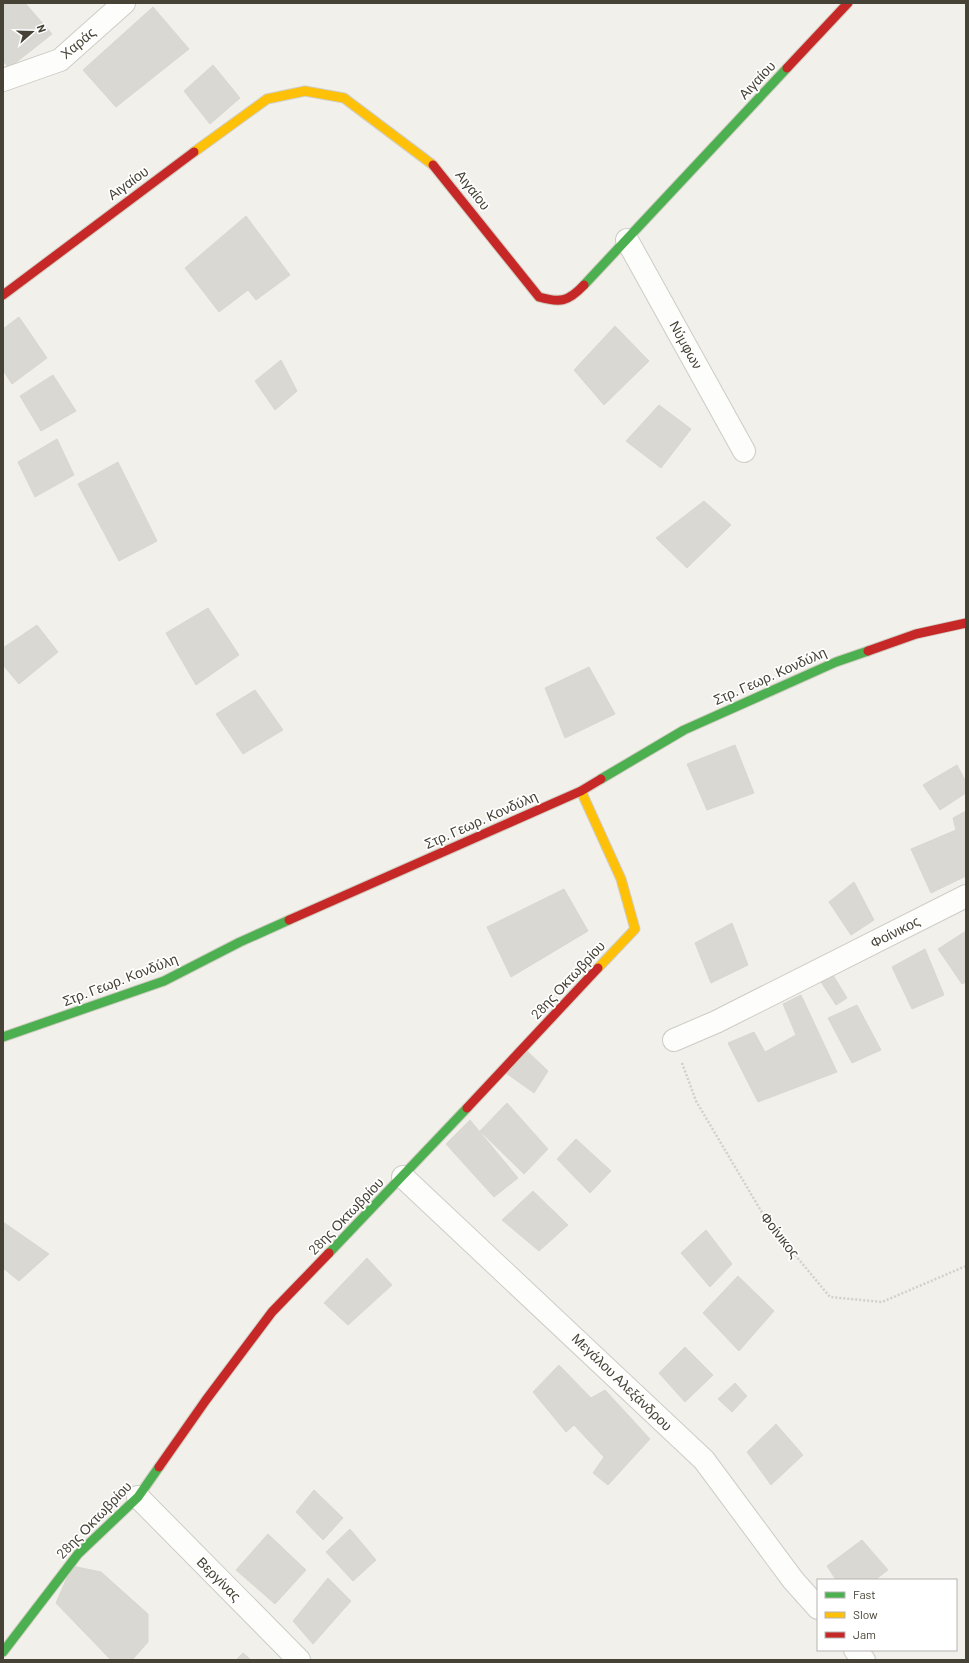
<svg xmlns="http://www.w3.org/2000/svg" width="969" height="1663" font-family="Barlow,sans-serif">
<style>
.building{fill:#dad8d3;stroke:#d9d7d0}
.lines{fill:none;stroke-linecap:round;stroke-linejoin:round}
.street-casing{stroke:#cdccc7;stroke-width:24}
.fast-casing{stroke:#d0cdc2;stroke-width:11}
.slow-casing{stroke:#d0cdc2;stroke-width:11}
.jam-casing{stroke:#d0cdc2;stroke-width:11}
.path{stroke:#d1d0ca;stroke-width:2.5;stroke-dasharray:2 2;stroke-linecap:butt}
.street{stroke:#fdfdfc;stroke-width:22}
.fast{stroke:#4caf50;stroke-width:9}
.slow{stroke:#ffc107;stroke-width:9}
.jam{stroke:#c62828;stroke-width:9}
.labels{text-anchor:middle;stroke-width:3.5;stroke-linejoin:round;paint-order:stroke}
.street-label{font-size:14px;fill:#474236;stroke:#fff}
</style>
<rect width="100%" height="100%" fill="#f1f0eb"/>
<g class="building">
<polygon points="5,3 25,3 52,34 9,68 3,61 3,5"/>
<polygon points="153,7 189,49 116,107 83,70"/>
<polygon points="213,65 240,98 210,124 184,91"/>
<polygon points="246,216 290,275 256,300 248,290 219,312 185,268"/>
<polygon points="19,317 47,358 12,384 3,370 3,329"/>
<polygon points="615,326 649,361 604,405 574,370"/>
<polygon points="281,360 297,391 275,410 255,381"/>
<polygon points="53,375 76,411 41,431 20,396"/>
<polygon points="659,405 691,429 661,468 626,441"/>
<polygon points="57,439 74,475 35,497 18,462"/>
<polygon points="118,462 157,541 119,561 78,484"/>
<polygon points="704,501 731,525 687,568 656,538"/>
<polygon points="208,608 239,655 196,685 166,633"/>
<polygon points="37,625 58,652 19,684 3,665 3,648"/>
<polygon points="589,667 615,714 565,738 545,688"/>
<polygon points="255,690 283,730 243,754 216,714"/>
<polygon points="735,745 754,793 707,810 687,764"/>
<polygon points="957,765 966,782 966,793 940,810 923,785"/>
<polygon points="966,811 966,876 931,893 911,849 956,830 953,818"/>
<polygon points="854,882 874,920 851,935 829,902"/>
<polygon points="564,889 588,931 511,977 487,927"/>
<polygon points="732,923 748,965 711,983 695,943"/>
<polygon points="966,931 966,982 962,984 938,949"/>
<polygon points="925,949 944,995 912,1009 892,967"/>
<polygon points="833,975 847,998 836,1005 821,982"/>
<polygon points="801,995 837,1072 758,1102 728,1043 754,1032 765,1052 796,1035 783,1004"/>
<polygon points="857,1005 881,1050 852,1063 828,1018"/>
<polygon points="527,1051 548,1071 534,1093 506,1073"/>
<polygon points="507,1103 548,1149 524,1174 480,1131"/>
<polygon points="470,1120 518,1178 494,1197 446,1144"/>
<polygon points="576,1139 611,1171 590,1193 557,1159"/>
<polygon points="533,1191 568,1225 539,1251 502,1220"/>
<polygon points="3,1222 49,1254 19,1281 3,1268"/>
<polygon points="706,1230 732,1264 710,1287 681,1253"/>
<polygon points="367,1258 392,1285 348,1325 324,1303"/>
<polygon points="738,1276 774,1311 739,1351 703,1313"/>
<polygon points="685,1347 713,1375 685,1402 659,1373"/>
<polygon points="559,1365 591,1398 605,1390 650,1439 608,1485 593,1473 604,1457 574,1425 566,1432 533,1392"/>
<polygon points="735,1383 747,1396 732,1412 718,1399"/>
<polygon points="776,1424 803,1455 771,1485 747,1452"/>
<polygon points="314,1490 343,1518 323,1540 296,1512"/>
<polygon points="350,1529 376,1560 353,1581 326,1552"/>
<polygon points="268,1534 306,1570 275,1604 236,1570"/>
<polygon points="862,1540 888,1570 875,1580 836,1580 827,1566"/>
<polygon points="72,1566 101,1572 148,1614 148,1642 132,1660 111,1660 56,1603"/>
<polygon points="328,1578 351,1601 313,1644 293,1621"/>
<polygon points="243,1653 251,1660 236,1660"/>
</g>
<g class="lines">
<g class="street-casing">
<g id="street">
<polyline points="3,80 60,60 124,3"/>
<polyline points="627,240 744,451"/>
<polyline points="674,1040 716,1022 966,896"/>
<polyline points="403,1177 704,1460 793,1580 818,1608"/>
<polyline points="138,1497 299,1660"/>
<polyline points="855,1650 864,1660"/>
</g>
</g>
<g class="fast-casing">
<g id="fast">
<polyline points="584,285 787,68"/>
<polyline points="601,779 684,730 836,662 868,651"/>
<polyline points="3,1037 164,981 240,942 289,920"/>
<polyline points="329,1253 467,1108"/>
<polyline points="3,1652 78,1554 138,1497 159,1467"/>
</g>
</g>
<g class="slow-casing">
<g id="slow">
<polyline points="194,152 267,99 305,91 344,98 433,165"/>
<polyline points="581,791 621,879 635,929 598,968"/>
</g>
</g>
<g class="jam-casing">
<g id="jam">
<polyline points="787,68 848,3"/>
<path d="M433,165L539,297C560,303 568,302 584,285"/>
<polyline points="3,295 194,152"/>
<polyline points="868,651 916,634 966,623"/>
<polyline points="289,920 581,791 601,779"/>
<polyline points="467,1108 598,968"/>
<polyline points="159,1467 206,1400 272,1312 329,1253"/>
</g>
</g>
<polyline class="path" points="682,1063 696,1101 767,1221 830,1297 882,1302 966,1266"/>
<use href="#street" class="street"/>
<use href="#fast" class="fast"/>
<use href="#slow" class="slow"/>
<use href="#jam" class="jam"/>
</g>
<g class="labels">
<g class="street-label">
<text transform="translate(78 43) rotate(-40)" y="5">Χαράς</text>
<text transform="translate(757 80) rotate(-47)" y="5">Αιγαίου</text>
<text transform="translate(128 183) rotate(-36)" y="5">Αιγαίου</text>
<text transform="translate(473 190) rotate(52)" y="5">Αιγαίου</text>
<text transform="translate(686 345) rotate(61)" y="5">Νύμφων</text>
<text transform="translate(770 676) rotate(-24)" y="5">Στρ. Γεωρ. Κονδύλη</text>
<text transform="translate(481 820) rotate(-24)" y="5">Στρ. Γεωρ. Κονδύλη</text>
<text transform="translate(895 932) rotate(-27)" y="5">Φοίνικος</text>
<text transform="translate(120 980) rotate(-21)" y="5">Στρ. Γεωρ. Κονδύλη</text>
<text transform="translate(568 980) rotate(-47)" y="5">28ης Οκτωβρίου</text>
<text transform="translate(346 1216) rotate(-46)" y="5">28ης Οκτωβρίου</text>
<text transform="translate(780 1235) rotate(52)" y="5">Φοίνικος</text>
<text transform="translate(622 1382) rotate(44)" y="5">Μεγάλου Αλεξάνδρου</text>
<text transform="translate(94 1520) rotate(-46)" y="5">28ης Οκτωβρίου</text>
<text transform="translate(219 1579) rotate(45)" y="5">Βεργίνας</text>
</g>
</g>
<rect width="969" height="1663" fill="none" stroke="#474236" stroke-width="8"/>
<rect x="817" y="1579" width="140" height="72" fill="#ffffff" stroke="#b5b3af"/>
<rect x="825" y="1592" width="20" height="6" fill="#4caf50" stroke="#b5b3af"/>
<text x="853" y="1599" font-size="12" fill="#474236">Fast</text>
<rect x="825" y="1612" width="20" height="6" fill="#ffc107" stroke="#b5b3af"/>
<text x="853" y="1619" font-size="12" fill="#474236">Slow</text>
<rect x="825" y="1632" width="20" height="6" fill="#c62828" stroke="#b5b3af"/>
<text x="853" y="1639" font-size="12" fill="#474236">Jam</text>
<g transform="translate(32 32) rotate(70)" stroke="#ffffff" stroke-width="3" paint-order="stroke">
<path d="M0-3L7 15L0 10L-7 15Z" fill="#474236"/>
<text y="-6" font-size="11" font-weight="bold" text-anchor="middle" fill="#474236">N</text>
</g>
</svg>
